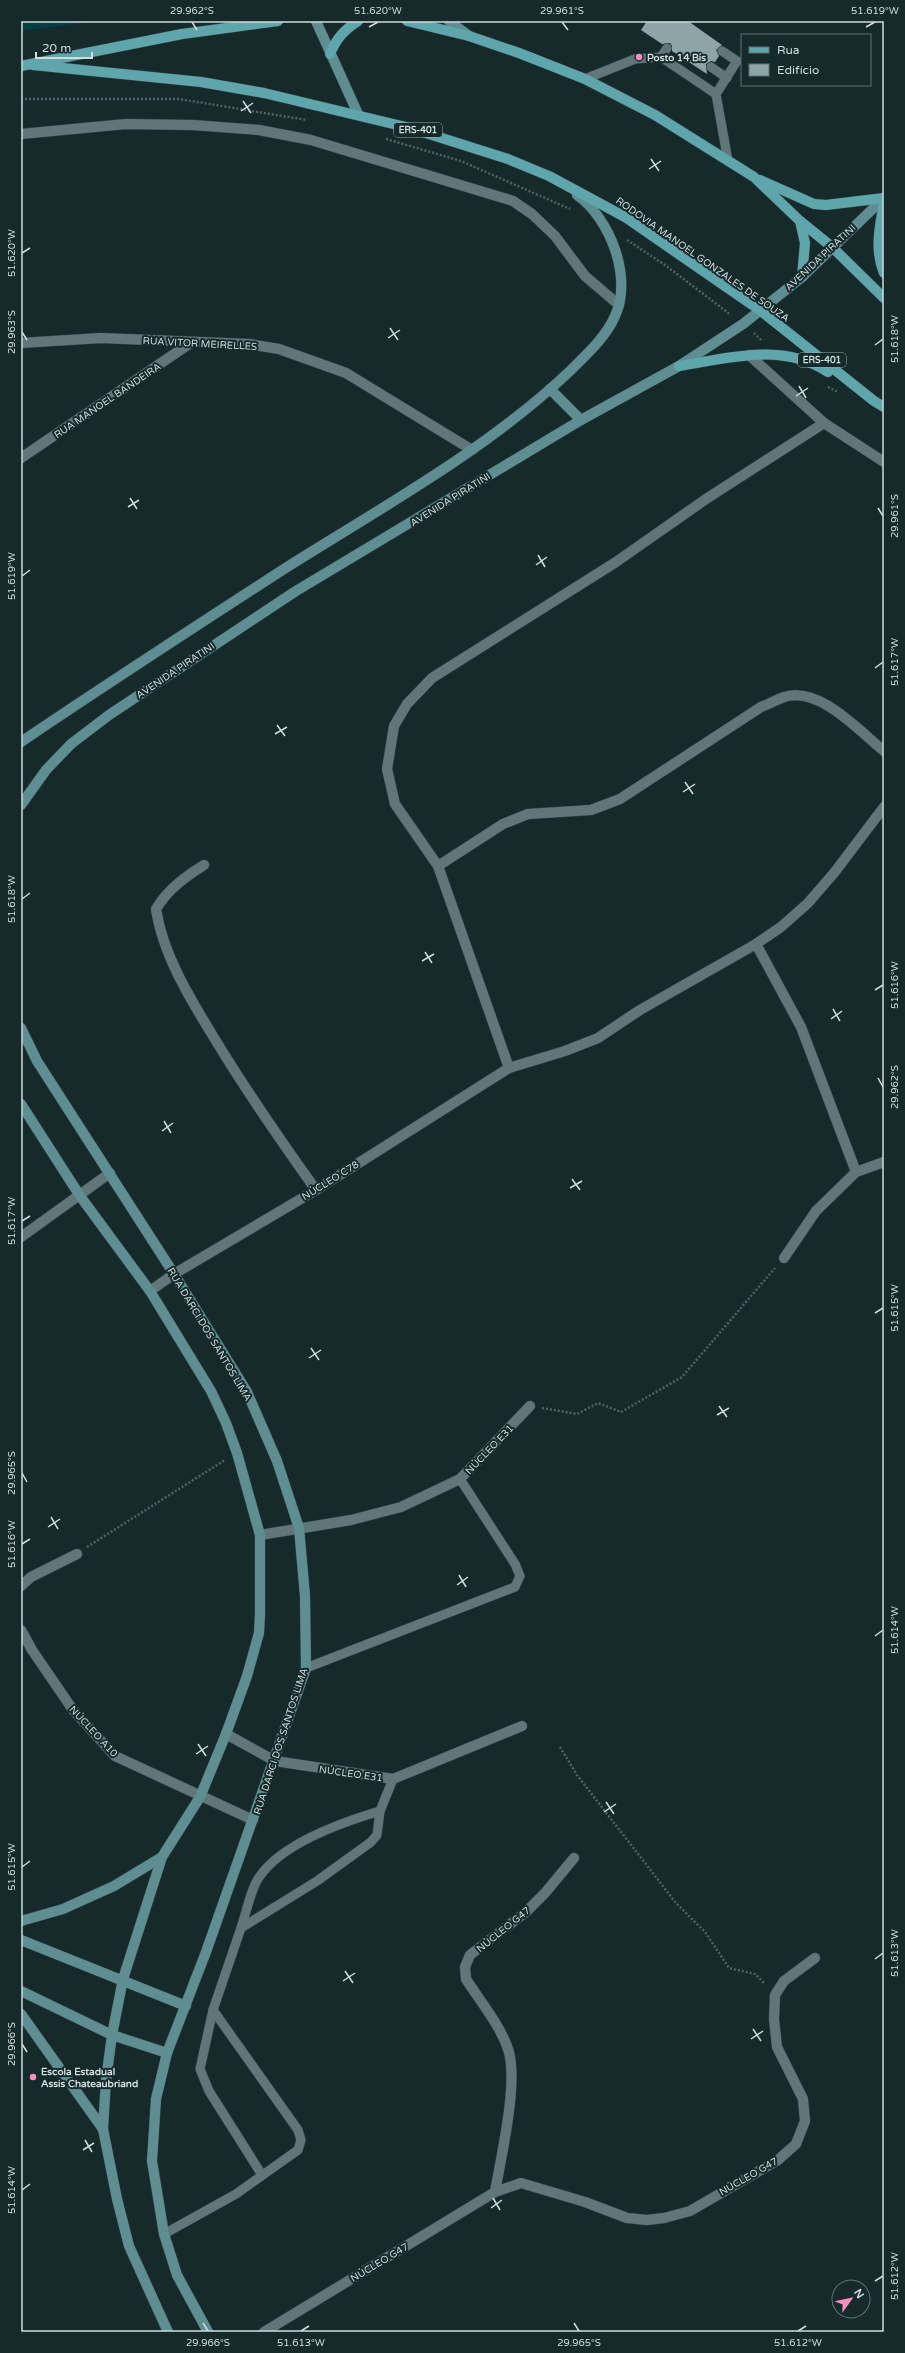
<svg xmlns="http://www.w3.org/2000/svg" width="905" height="2353" font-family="'Varela Round',sans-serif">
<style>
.green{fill:#023e42}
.building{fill:#8ea5a7}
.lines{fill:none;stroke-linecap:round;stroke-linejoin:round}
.lane-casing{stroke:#374748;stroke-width:10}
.street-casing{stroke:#374748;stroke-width:11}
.secondary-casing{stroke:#374748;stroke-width:11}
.primary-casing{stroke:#374748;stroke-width:11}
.path{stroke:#506263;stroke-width:2.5;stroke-dasharray:2 2;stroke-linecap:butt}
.lane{stroke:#607678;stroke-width:9}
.street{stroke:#607678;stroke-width:10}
.secondary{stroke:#5f8e92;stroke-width:10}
.primary{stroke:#5fa6ac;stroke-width:10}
.ticks{fill:none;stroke:#d0dcdd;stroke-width:1.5}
.poi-dot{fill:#fd8ec0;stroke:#162a2c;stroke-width:1.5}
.labels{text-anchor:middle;stroke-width:4;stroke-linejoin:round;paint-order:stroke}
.shield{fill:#162a2c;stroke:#98a7a8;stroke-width:1}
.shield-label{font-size:9px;font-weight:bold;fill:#d0dcdd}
.poi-label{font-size:10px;font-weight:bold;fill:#d0dcdd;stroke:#162a2c;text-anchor:start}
.street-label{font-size:10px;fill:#d0dcdd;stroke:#162a2c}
.neatline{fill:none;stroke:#d0dcdd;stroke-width:1.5}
.ticks-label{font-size:10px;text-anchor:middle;fill:#d0dcdd}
</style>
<rect width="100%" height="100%" fill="#162a2c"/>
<polygon class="green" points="21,21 98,21 21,31"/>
<polygon class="building" points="647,21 688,21 722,45 716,50 719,56 715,62 711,61 706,64 707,74 672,51 672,46 670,43 662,44 641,30"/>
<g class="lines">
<g class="lane-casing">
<g id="lane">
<polyline points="722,51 737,61 716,94 728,161"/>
<polyline points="661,57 667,48"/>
<polyline points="711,67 727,78"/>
<polyline points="585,79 635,59 661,57 716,94"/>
<polyline points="306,1668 515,1587 520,1576 515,1564 460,1479"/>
<path d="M241,1928C246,1914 251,1887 260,1876C283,1843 343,1822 380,1811"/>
<polyline points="213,2010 200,2069 209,2091 262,2175"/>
<polyline points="164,2234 236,2194 298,2150 301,2140 298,2130 213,2010 241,1928 317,1881 371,1842 377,1835 380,1811 393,1779"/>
</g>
</g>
<g class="street-casing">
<g id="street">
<polyline points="21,134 126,124 193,125 259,130 311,140 513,201 532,214 555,236 585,276 619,305"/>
<polyline points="21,343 101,338 249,344 279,349 346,373 472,450"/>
<polyline points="749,355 824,423 884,462"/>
<polyline points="21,458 192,342"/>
<path d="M204,865C185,877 168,889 156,909C163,956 191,1000 216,1041C247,1092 281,1141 316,1190"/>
<path d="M438,866L503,824L528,814L591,810L620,799L761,707C769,704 776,700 784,697C820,686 859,731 884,751"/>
<polyline points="756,944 801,1027 856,1172"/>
<polyline points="509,1068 438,866 395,804 387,769 394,726 407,704 432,678 616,562 706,499 824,423"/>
<polyline points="21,1237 110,1173"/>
<polyline points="784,1258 816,1211 856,1172 884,1162"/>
<polyline points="150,1291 174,1274 316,1190 509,1068 565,1051 598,1038 640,1010 756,944 781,927 808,903 834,873 884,807"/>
<polyline points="260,1535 351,1520 401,1507 460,1479 530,1406"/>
<polyline points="21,1586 31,1577 77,1554"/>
<polyline points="21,1630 32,1650 73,1710 115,1756 253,1820"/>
<polyline points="226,1734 275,1761 393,1779 522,1726"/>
<path d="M495,2192C501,2157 519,2081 508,2049C500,2025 480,2001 466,1979L465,1967L470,1955L526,1912L545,1893L574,1858"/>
<polyline points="264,2332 495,2192 521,2183 585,2202 627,2218 647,2220 664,2218 690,2211 778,2160 796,2144 805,2121 803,2099 777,2047 774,2019 775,1995 784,1981 815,1958"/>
</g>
</g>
<g class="secondary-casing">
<g id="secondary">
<polyline points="316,21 358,114"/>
<polyline points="449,21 469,36"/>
<polyline points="550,389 581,420"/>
<path d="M21,742C108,683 196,626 284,569C382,507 487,450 571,370C587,354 606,337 615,316C633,278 610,218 577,195"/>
<polyline points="21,805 46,770 71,744 109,715 296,591 581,420 679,366 743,324 802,277 884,198"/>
<polyline points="21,1028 37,1061 174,1274 247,1392 277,1461 299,1528 305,1596 306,1668 206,1952 167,2053 156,2099 152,2161 164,2234 177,2275 208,2332"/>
<polyline points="21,1104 80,1196 150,1291 211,1391 226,1423 237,1453 260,1535 260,1614 259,1633 247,1676 226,1734 200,1797 162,1857 123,1979 112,2035 106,2080 103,2129 117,2199 129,2246 168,2332"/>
<polyline points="21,1921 63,1909 114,1886 162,1857"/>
<polyline points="21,1940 186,2006"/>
<polyline points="21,1991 112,2035 167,2053"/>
<polyline points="21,2014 103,2129"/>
</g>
</g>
<g class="primary-casing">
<g id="primary">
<polyline points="407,21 469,36 519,53 585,79 655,115 754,177 800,221 832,247 884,298"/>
<path d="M330,54C336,39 344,30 358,21"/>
<polyline points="33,65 201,82 264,93 410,128 508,159 549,176 625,217 761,311 874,401 884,407"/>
<polyline points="21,66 182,34 278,21"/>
<polyline points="760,180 814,204 826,205 884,198"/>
<path d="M884,202C880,226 874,249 884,273"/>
<polyline points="800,221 805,243 802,277"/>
<path d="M679,366C730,358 782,342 828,372"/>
</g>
</g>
<g class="path">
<polyline points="21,99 179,99 307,120"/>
<polyline points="386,139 461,161 570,209"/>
<polyline points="627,240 665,265 731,315"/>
<polyline points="754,333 762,341"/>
<polyline points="828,387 838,392"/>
<polyline points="542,1408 577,1414 598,1403 621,1412 682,1377 775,1268"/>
<polyline points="87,1547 225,1460"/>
<polyline points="560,1747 577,1775 676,1903 705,1932 729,1968 755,1974 765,1984"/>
</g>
<use href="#lane" class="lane"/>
<use href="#street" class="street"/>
<use href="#secondary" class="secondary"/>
<use href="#primary" class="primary"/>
</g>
<path class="ticks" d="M192,22L197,30M562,22L568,30M369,27L378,22M866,27L875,22M243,101L251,113M241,111L253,103M651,159L659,171M649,169L661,161M22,253L30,248M390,328L398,340M22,332L27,340M388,338L400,330M875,345L883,339M799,386L806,398M796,396L808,388M130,498L137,509M128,507L139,500M878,508L883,516M538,555L545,567M536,565L547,557M22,576L30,570M875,668L883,662M277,725L285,736M275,734L287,727M685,782L693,794M683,792L695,784M22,899L30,893M425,952L432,963M422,961L434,954M875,990L883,985M833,1009L840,1021M831,1019L842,1011M878,1078L883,1087M164,1121L171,1133M162,1131L173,1123M572,1179L580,1190M570,1188L582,1181M22,1221L30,1216M875,1313L883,1308M311,1348L319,1360M309,1358L321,1350M719,1406L727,1417M717,1415L729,1408M22,1473L27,1482M51,1517L58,1529M48,1527L60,1519M22,1544L30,1539M459,1575L466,1587M457,1585L468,1577M875,1636L883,1630M198,1744L206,1756M196,1754L208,1746M606,1802L614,1814M604,1812L616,1804M22,1867L30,1861M875,1959L883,1953M345,1971L353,1983M343,1981L355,1973M753,2029L761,2041M751,2039L763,2031M22,2044L27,2052M85,2140L92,2152M83,2150L94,2143M22,2190L30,2184M493,2198L500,2210M491,2208L502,2200M875,2281L883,2276M203,2323L208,2331M574,2323L579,2331M301,2331L309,2326M798,2331L806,2326"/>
<g class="poi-dot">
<circle cx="639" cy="57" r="4"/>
<circle cx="33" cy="2077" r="4"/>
</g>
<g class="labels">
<g class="shield">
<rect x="394" y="123" width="48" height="14" rx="3"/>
<rect x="798" y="353" width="48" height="14" rx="3"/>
</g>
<g class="shield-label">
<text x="418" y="133">ERS-401</text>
<text x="822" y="363">ERS-401</text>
</g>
<g class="poi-label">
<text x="647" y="61">Posto 14 Bis</text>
<text x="41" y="2075">Escola Estadual<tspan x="41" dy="12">Assis Chateaubriand</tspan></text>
</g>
<g class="street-label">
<text transform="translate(820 257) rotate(-43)" y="4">AVENIDA PIRATINI</text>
<text transform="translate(703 259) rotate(35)" y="4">RODOVIA MANOEL GONZALES DE SOUZA</text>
<text transform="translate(200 343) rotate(3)" y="4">RUA VITOR MEIRELLES</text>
<text transform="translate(107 400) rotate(-34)" y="4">RUA MANOEL BANDEIRA</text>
<text transform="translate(450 499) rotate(-32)" y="4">AVENIDA PIRATINI</text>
<text transform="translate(175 670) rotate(-34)" y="4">AVENIDA PIRATINI</text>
<text transform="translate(330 1180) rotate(-32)" y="4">NÚCLEO C78</text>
<text transform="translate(210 1334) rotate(59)" y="4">RUA DARCI DOS SANTOS LIMA</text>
<text transform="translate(489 1449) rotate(-46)" y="4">NÚCLEO E31</text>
<text transform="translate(94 1731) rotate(47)" y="4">NÚCLEO A10</text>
<text transform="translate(280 1741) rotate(-72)" y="4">RUA DARCI DOS SANTOS LIMA</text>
<text transform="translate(351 1773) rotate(8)" y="4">NÚCLEO E31</text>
<text transform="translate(503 1929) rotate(-39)" y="4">NÚCLEO G47</text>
<text transform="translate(748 2176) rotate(-30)" y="4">NÚCLEO G47</text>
<text transform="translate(379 2262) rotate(-31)" y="4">NÚCLEO G47</text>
</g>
</g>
<rect width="905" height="2353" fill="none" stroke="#162a2c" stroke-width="44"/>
<rect x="741" y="34" width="130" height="52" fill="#162a2c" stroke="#607173"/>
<rect x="749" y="47" width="20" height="6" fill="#5fa6ac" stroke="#607173"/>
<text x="777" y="54" font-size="12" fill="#d0dcdd">Rua</text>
<rect x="749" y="64" width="20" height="12" fill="#8ea5a7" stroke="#607173"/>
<text x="777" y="74" font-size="12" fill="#d0dcdd">Edifício</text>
<g transform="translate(851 2299) rotate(57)"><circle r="19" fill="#162a2c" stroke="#607173"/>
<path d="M0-3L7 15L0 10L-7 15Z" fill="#fd8ec0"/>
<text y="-6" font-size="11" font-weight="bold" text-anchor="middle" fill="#d0dcdd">N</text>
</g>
<path d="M36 52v6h56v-6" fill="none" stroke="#d0dcdd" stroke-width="2"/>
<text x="42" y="52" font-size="12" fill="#d0dcdd" stroke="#162a2c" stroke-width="3" paint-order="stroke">20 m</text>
<rect x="22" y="22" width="861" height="2309" class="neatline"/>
<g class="ticks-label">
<text x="192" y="14">29.962°S</text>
<text x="378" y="14">51.620°W</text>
<text x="562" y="14">29.961°S</text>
<text x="875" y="14">51.619°W</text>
<text transform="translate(11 253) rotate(-90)" y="4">51.620°W</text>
<text transform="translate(11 332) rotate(-90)" y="4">29.963°S</text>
<text transform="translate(894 339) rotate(-90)" y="4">51.618°W</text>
<text transform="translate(894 516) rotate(-90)" y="4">29.961°S</text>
<text transform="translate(11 576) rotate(-90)" y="4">51.619°W</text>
<text transform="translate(894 662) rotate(-90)" y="4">51.617°W</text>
<text transform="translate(11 899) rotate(-90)" y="4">51.618°W</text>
<text transform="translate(894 985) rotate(-90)" y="4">51.616°W</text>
<text transform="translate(894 1087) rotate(-90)" y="4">29.962°S</text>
<text transform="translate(11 1221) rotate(-90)" y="4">51.617°W</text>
<text transform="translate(894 1308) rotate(-90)" y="4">51.615°W</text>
<text transform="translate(11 1473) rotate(-90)" y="4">29.965°S</text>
<text transform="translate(11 1544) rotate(-90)" y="4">51.616°W</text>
<text transform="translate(894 1630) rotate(-90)" y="4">51.614°W</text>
<text transform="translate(11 1867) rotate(-90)" y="4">51.615°W</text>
<text transform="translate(894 1953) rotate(-90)" y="4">51.613°W</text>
<text transform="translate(11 2044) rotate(-90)" y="4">29.966°S</text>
<text transform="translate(11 2190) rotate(-90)" y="4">51.614°W</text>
<text transform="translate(894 2276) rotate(-90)" y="4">51.612°W</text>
<text x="208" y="2346">29.966°S</text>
<text x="301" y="2346">51.613°W</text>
<text x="579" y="2346">29.965°S</text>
<text x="798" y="2346">51.612°W</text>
</g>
</svg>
